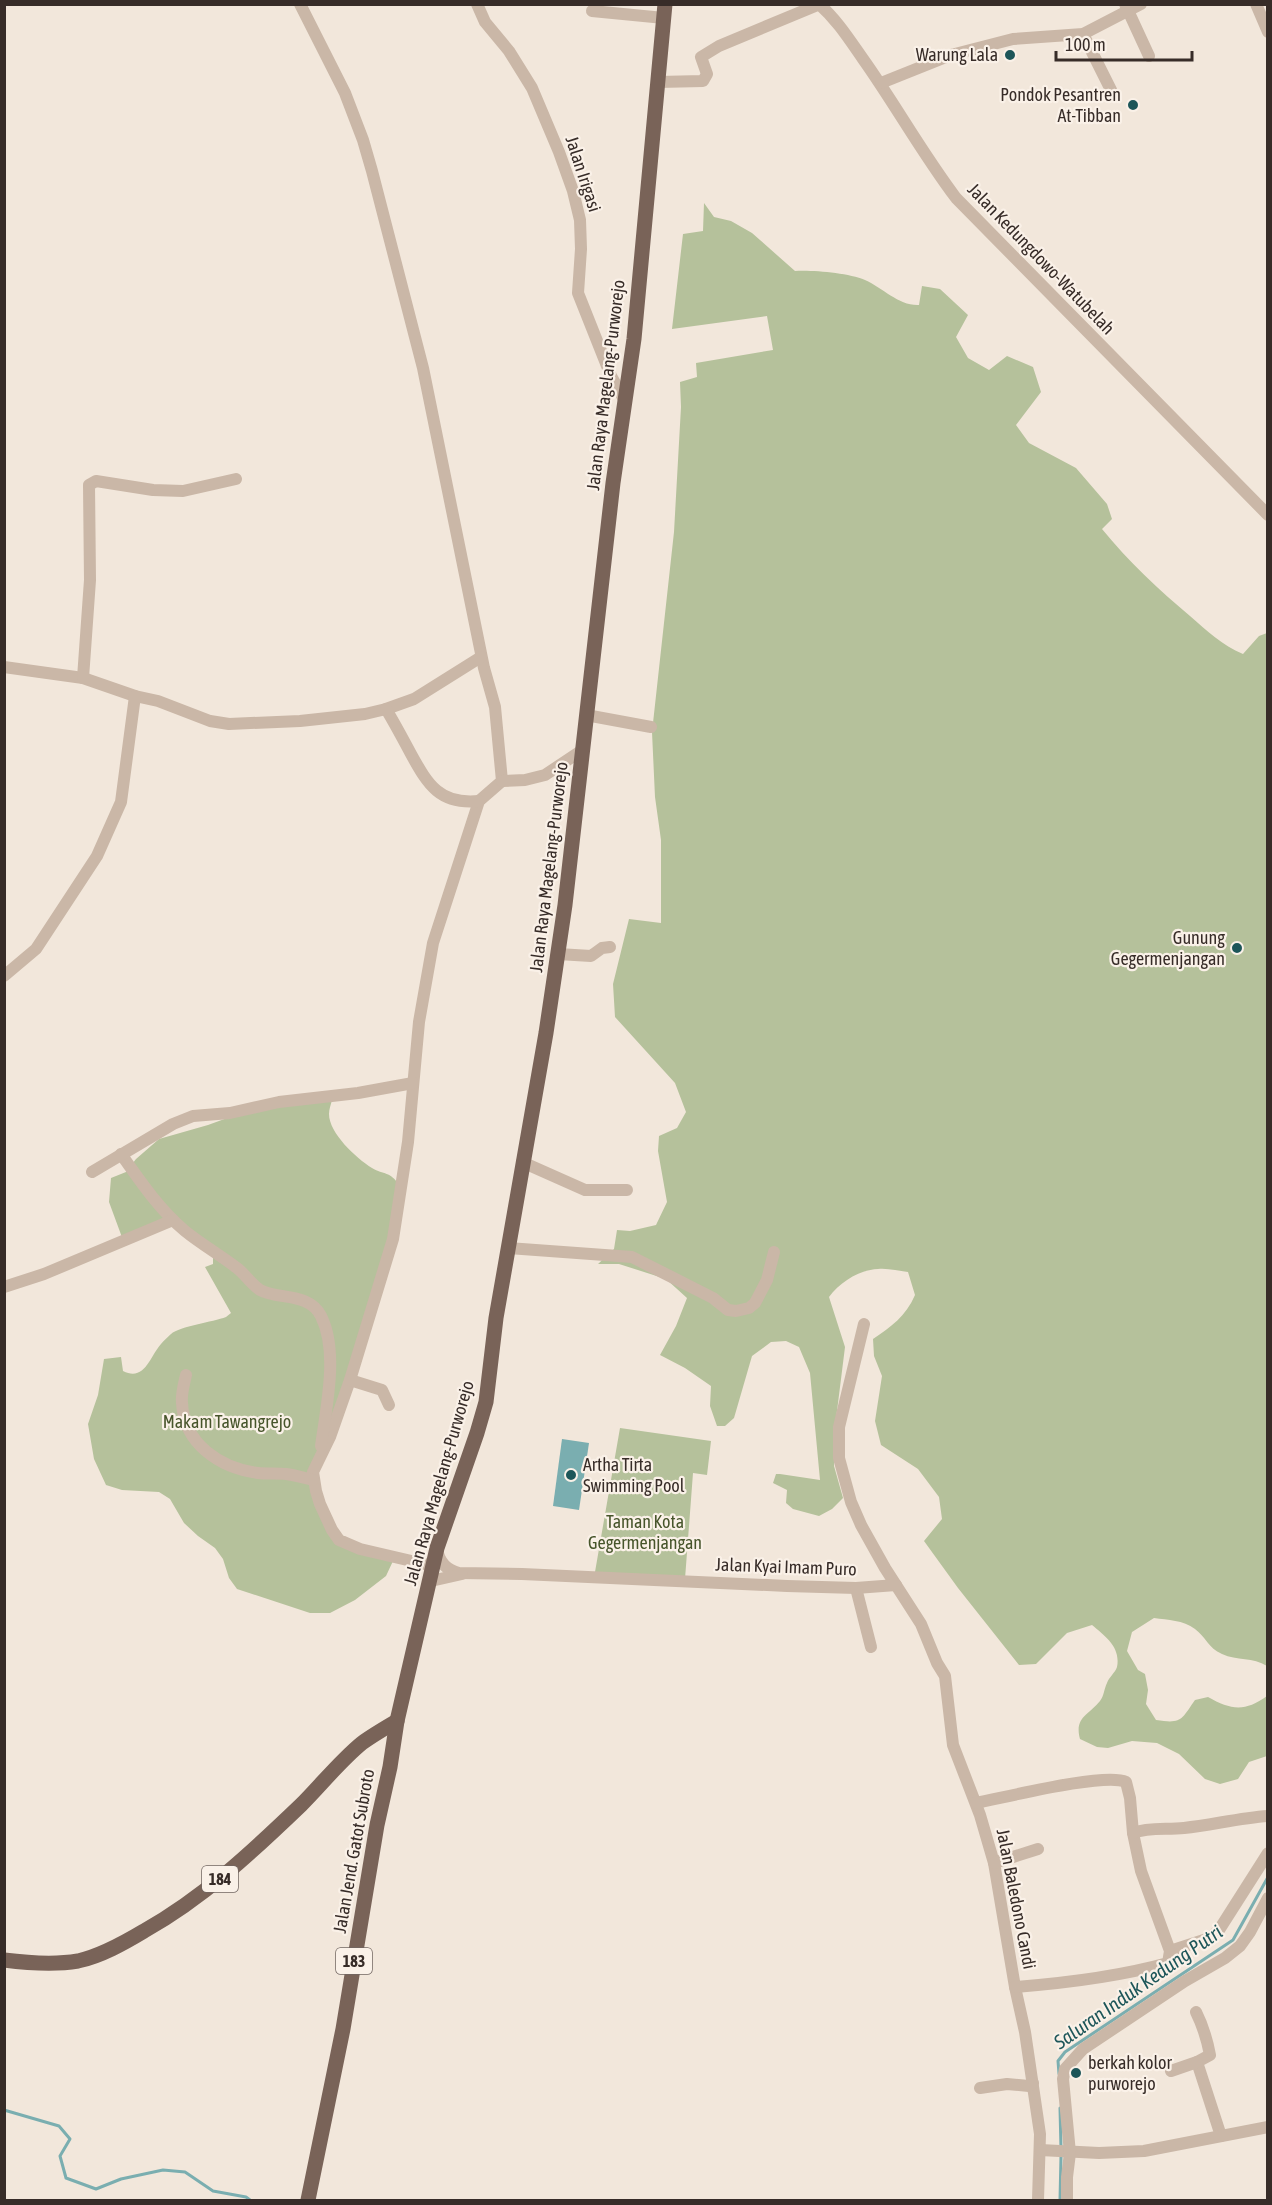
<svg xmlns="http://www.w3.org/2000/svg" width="1272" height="2205" font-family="'Asap Condensed',sans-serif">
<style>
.green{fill:#b5c19b}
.water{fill:#7aaeb0}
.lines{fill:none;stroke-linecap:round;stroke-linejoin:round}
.stream{stroke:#7aaeb0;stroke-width:3}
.minor{stroke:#cab7a7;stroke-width:12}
.major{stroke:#796358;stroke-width:15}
.poi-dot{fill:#1d5659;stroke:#faf1e8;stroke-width:2}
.labels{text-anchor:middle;stroke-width:4.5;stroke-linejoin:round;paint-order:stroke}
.shield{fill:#faf1e8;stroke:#726762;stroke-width:1.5}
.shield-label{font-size:16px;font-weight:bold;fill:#372c28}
.poi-label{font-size:18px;fill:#372c28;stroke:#faf1e8;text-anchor:end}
.street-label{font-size:18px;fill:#372c28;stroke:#faf1e8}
.park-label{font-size:18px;fill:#47552b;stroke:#faf1e8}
.water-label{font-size:20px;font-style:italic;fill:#1d5659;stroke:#faf1e8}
</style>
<rect width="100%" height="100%" fill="#f2e7db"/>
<g class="green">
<path d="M704,203L714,217L731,221L752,233L795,271C814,270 848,273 865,280C883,288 899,306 919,305L922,286L940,289L968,315L956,337L968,358L989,370L1007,356L1033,367L1041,392L1016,425L1029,443L1076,468L1107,504L1112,519L1102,529C1128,561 1159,590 1190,616C1207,631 1222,645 1243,654L1259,636L1267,633V1666C1253,1657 1237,1661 1222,1654C1208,1648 1206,1637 1195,1629C1183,1620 1168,1620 1154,1618L1132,1632L1127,1651L1138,1670L1145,1674L1148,1690L1146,1704L1156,1720C1182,1724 1181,1720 1195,1700L1208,1697C1231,1710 1245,1712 1267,1696V1756L1249,1762L1238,1779L1220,1784L1205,1779L1179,1754L1157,1743L1132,1741L1108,1748L1097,1747L1080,1739C1074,1717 1089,1715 1100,1701C1104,1696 1104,1689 1107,1683C1109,1677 1115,1673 1117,1667C1121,1647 1105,1636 1092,1625L1067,1633L1036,1664L1019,1665L958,1588L924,1541L942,1519L939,1497L918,1469L881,1445L875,1421L882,1376L874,1356L873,1339C891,1327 906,1316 915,1295L908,1272C898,1271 888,1268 878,1269C859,1270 840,1282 829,1297L845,1347L834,1435V1466L843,1498L832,1509L819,1516L793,1509L786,1503L787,1490L773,1483L776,1474H780L820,1480L810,1373L799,1347L786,1341L771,1342L752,1356L734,1418L725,1426H717L710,1406L711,1386L685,1368L660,1355L676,1326L687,1298L666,1279L619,1264H598L614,1249L617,1230L630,1231L656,1225L667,1202L658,1151L659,1136L677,1128L686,1112L675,1083L615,1017L613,984L629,919L661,923V840L655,797L652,732L674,532L681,407L680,382L697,377L696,363L773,350L767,316L672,329L683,234L703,231Z"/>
<path d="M332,1100C331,1104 329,1109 329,1114C329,1133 356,1158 372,1168C384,1175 390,1171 399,1185L393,1224L315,1483L332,1530L393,1561L386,1576L355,1600L330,1613H310L237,1589L229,1578L223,1559L215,1548L198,1536L184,1523L170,1499L159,1492L122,1490L106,1485L94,1459L88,1424L98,1395L104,1359L121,1357L123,1371C145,1382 150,1356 161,1344C164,1340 168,1337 171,1334C180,1326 213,1322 226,1317L231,1313L205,1267L213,1264V1254L169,1224L123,1240L109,1202L111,1178L126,1172L136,1159L159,1139L208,1125L274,1101Z"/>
<polygon points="620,1428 711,1441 707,1475 693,1473 685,1579 595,1572"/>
</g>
<polygon class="water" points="562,1439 589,1443 579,1510 553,1506"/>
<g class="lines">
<g class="stream">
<polyline points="1059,2074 1058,2061 1065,2052 1233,1940 1268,1877"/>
<polyline points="1060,2108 1061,2149"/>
<polyline points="4,2110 59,2126 70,2139 60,2156 66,2178 96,2189 121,2179 163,2170 185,2172 213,2191 246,2197 250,2200"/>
<polyline points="1060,2200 1061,2156"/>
</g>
<g class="minor">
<polyline points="300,4 345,93 363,140 372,171 423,368 484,668 495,707 502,781 479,801 433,943 419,1022 408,1142 393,1239 350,1380 330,1437 313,1472 316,1491 320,1504 332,1530 339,1540 360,1549 433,1566"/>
<polyline points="477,4 485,22 509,51 532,88 559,152 573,191 580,220 581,249 578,293 611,376 625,401"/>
<path d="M819,4C837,20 849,39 863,59C895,104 922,153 956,198L1268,515"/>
<polyline points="1125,4 1149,56"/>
<polyline points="1256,4 1268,32"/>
<polyline points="592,11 664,18"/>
<polyline points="1083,34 1113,94"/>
<polyline points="658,82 703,81 707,74 701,57 719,46 820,4"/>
<polyline points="881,83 951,55 1013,39 1083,34 1141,4"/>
<polyline points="4,667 83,678 135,696 158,701 210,721 229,724 300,721 365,714 386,709 414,699 481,657"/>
<polyline points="83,678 90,580 89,485 96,481 153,490 183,491 236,479"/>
<path d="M386,709C395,724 403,739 411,754C428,785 440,805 479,801"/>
<polyline points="586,715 651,727"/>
<polyline points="502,781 525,780 545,775 584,749"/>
<polyline points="558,954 591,956 602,948 610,947"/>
<polyline points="4,976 36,949 97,856 121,802 135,696"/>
<path d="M121,1154C140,1181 159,1209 185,1231C201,1244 220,1255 237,1268C245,1274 251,1284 260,1290C278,1300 309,1292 321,1316C339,1352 326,1408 321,1446"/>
<polyline points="522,1162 585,1190 627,1190"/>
<polyline points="92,1172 173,1124 193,1116 230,1113 279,1102 358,1093 413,1083"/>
<polyline points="508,1248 632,1257 713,1298 728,1310 736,1311 749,1308 755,1303 767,1280 774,1252"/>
<polyline points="4,1287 44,1274 173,1220"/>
<polyline points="864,1324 839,1427 839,1458 851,1502 861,1525 885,1568 921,1624 937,1663 945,1676 953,1745 980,1815 994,1863 1015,1987 1025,2032 1040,2134 1038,2200"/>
<path d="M186,1375C184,1384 181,1394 182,1403C184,1444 220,1468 258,1473C267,1474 277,1473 286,1474C295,1475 304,1478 313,1480"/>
<polyline points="350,1380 382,1390 389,1405"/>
<path d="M437,1549C439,1562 446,1570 459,1573L522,1574L787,1586L856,1588L896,1585"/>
<polyline points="431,1581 462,1574"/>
<polyline points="856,1588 871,1647"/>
<path d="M976,1803C1003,1798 1105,1772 1126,1782L1130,1798L1133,1833L1141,1871L1170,1951L1168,1963C1117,1977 1067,1983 1015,1987"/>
<path d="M1133,1833C1149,1827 1167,1830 1184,1828C1212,1825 1239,1818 1268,1816"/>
<polyline points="994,1863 1038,1849"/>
<polyline points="1170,1951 1210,1938 1219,1930 1268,1853"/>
<path d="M1196,2012C1203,2026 1207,2039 1210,2055L1197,2062L1221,2136"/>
<polyline points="1171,2071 1197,2062"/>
<polyline points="980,2088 1007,2084 1029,2086 1033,2083"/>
<polyline points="1040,2150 1099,2153 1144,2151 1268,2127"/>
<polyline points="1067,2200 1067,2177 1070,2153 1063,2079 1065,2069 1083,2049 1185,1981 1225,1958 1240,1946 1250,1932 1268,1898"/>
</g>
<g class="major">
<path d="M4,1960C28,1963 54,1965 78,1961C101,1956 124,1943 144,1931C203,1898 252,1852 301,1805C321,1785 340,1761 362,1743C373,1735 385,1728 397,1721"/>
<polyline points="308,2200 343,2029 377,1825 390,1767 397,1721 437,1548 477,1433 486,1402 496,1318 546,1033 565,905 613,483 634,339 665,4"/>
</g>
</g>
<g class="poi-dot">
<circle cx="1010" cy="55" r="6"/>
<circle cx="1133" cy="105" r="6"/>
<circle cx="1237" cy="948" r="6"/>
<circle cx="571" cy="1475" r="6"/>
<circle cx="1076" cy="2073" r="6"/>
</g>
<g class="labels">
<g class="shield">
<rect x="202" y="1866" width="36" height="26" rx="4.5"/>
<rect x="336" y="1948" width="36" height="26" rx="4.5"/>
</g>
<g class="shield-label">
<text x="220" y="1885">184</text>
<text x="354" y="1967">183</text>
</g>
<g class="poi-label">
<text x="998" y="61">Warung Lala</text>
<text x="1121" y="101">Pondok Pesantren<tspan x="1121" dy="21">At-Tibban</tspan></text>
<text x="1225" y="944">Gunung<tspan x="1225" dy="21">Gegermenjangan</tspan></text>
<text x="583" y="1471" text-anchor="start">Artha Tirta<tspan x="583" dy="21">Swimming Pool</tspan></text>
<text x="1088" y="2069" text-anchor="start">berkah kolor<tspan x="1088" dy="21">purworejo</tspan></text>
</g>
<g class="street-label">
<text transform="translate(583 174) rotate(72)" y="6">Jalan Irigasi</text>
<text transform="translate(1041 259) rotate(46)" y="6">Jalan Kedungdowo-Watubelah</text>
<text transform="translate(606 385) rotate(-83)" y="6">Jalan Raya Magelang-Purworejo</text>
<text transform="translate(549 867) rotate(-83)" y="6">Jalan Raya Magelang-Purworejo</text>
<text transform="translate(439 1483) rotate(-74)" y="6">Jalan Raya Magelang-Purworejo</text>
<text transform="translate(786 1567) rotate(2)" y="6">Jalan Kyai Imam Puro</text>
<text transform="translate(354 1851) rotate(-80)" y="6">Jalan Jend. Gatot Subroto</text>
<text transform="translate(1016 1899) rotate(79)" y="6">Jalan Baledono Candi</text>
</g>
<g class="park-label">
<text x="227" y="1428">Makam Tawangrejo</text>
<text x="645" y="1528">Taman Kota<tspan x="645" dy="21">Gegermenjangan</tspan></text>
</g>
<g class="water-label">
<text transform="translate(1138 1987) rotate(-35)" y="7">Saluran Induk Kedung Putri</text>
</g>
</g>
<rect width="1272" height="2205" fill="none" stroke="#372c28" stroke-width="12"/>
<path d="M1056 51v9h136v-9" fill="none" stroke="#372c28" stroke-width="3"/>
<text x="1065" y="51" font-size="18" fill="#372c28" stroke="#faf1e8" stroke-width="4.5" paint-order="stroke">100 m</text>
</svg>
